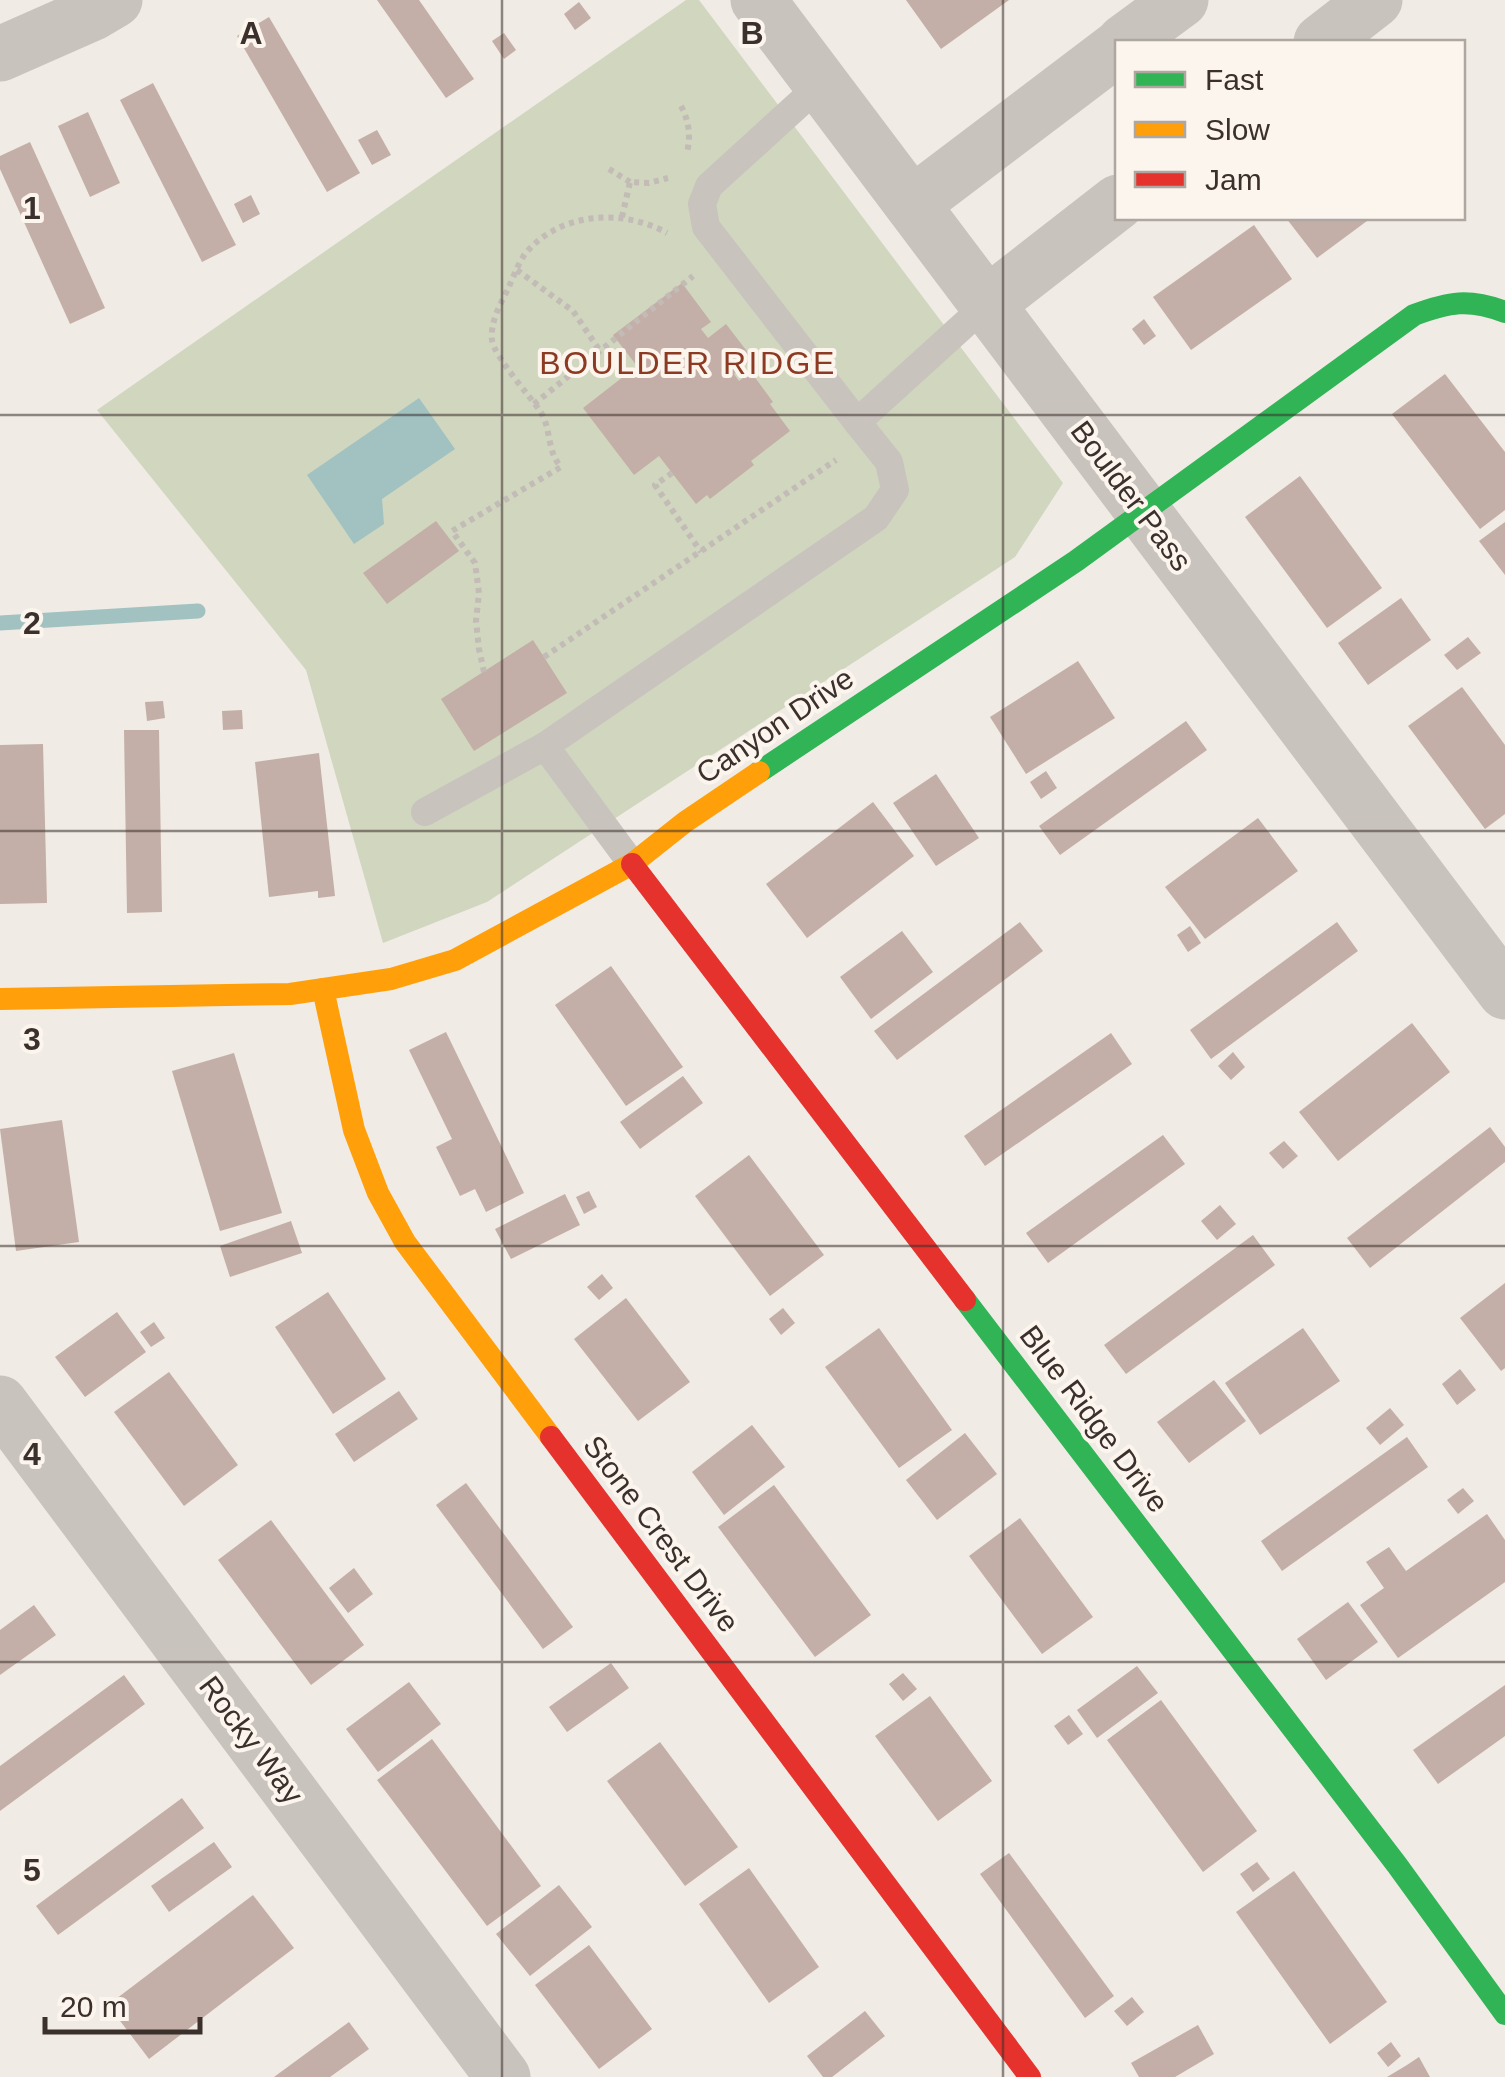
<svg xmlns="http://www.w3.org/2000/svg" width="1505" height="2077" font-family="Helvetica,sans-serif">
<style>
.green{fill:#d1d6bf}
.water{fill:#a1c2c1}
.lines{fill:none;stroke-linecap:round;stroke-linejoin:round}
.stream{stroke:#a1c2c1;stroke-width:15}
.building{fill:#c3afa7}
.path{stroke:#c2bbb6;stroke-width:6;stroke-dasharray:5 5;stroke-linecap:butt}
.lane{stroke:#c9c3be;stroke-width:28}
.street{stroke:#c9c3be;stroke-width:55}
.fast{stroke:#30b455;stroke-width:22}
.slow{stroke:#ff9f0a;stroke-width:22}
.jam{stroke:#e5322d;stroke-width:22}
.grid{fill:none;stroke:#3b302b;stroke-width:2.5;stroke-opacity:0.55}
.labels{text-anchor:middle;stroke-width:8;stroke-linejoin:round;paint-order:stroke}
.street-label{font-size:30px;fill:#3b302b;stroke:#fbf5ee}
.neighbourhood-label{font-size:32px;letter-spacing:2.5px;fill:#8c3b22;stroke:#fbf5ee}
.grid-label{font-size:32px;text-anchor:middle;font-weight:bold;fill:#3b302b;stroke:#fbf5ee;stroke-width:8;stroke-linejoin:round;paint-order:stroke}
</style>
<rect width="100%" height="100%" fill="#f0ebe5"/>
<polygon class="green" points="686,0 699,0 1063,483 1015,557 487,902 383,943 306,670 97,410"/>
<polygon class="water" points="419,398 455,449 382,499 384,524 354,544 307,475"/>
<g class="lines">
<polyline class="stream" points="0,623 198,611"/>
</g>
<g class="building">
<polygon points="377,0 419,0 474,79 446,98"/>
<polygon points="906,0 1009,0 941,49"/>
<polygon points="579,2 591,18 575,30 564,14"/>
<polygon points="269,17 360,173 327,192 237,36"/>
<polygon points="504,33 516,50 504,59 492,41"/>
<polygon points="153,83 236,245 202,262 120,100"/>
<polygon points="88,112 120,183 90,197 58,126"/>
<polygon points="377,130 391,155 372,165 358,140"/>
<polygon points="30,142 105,308 70,324 0,169 0,156"/>
<polygon points="251,195 260,214 243,223 234,204"/>
<polygon points="1286,218 1371,218 1317,258"/>
<polygon points="1254,225 1292,279 1191,350 1153,297"/>
<polygon points="682,283 711,322 701,329 708,338 726,324 753,359 734,374 739,381 751,372 773,402 770,404 790,431 751,461 754,465 710,499 707,495 696,504 659,456 634,475 583,408 637,366 613,335"/>
<polygon points="1144,319 1156,336 1144,345 1132,329"/>
<polygon points="1445,374 1505,452 1505,510 1480,529 1392,414"/>
<polygon points="1300,476 1382,588 1327,628 1245,517"/>
<polygon points="436,521 459,551 387,604 363,573"/>
<polygon points="1505,522 1505,575 1479,541"/>
<polygon points="1401,598 1431,640 1368,685 1338,643"/>
<polygon points="1468,637 1481,653 1457,670 1444,655"/>
<polygon points="533,640 567,693 474,751 441,699"/>
<polygon points="1078,661 1115,718 1026,774 990,717"/>
<polygon points="1462,687 1505,745 1505,814 1485,829 1408,726"/>
<polygon points="163,701 165,718 147,721 145,702"/>
<polygon points="242,710 243,729 223,730 222,711"/>
<polygon points="1186,721 1207,750 1060,855 1039,826"/>
<polygon points="124,730 159,730 162,912 127,913"/>
<polygon points="43,744 47,903 0,904 0,745"/>
<polygon points="319,753 335,896 318,898 318,891 269,897 255,762"/>
<polygon points="1046,771 1057,788 1041,799 1030,782"/>
<polygon points="936,774 979,838 936,866 893,803"/>
<polygon points="873,802 914,856 807,938 766,884"/>
<polygon points="1258,818 1298,871 1205,939 1165,887"/>
<polygon points="1020,922 1043,951 897,1060 874,1031"/>
<polygon points="1337,922 1358,951 1211,1059 1190,1030"/>
<polygon points="1190,926 1201,943 1188,952 1177,935"/>
<polygon points="902,931 933,972 871,1019 840,977"/>
<polygon points="611,966 683,1067 626,1106 555,1005"/>
<polygon points="1412,1023 1450,1072 1338,1161 1299,1112"/>
<polygon points="446,1032 524,1193 486,1212 475,1189 460,1196 436,1147 452,1139 409,1050"/>
<polygon points="1111,1033 1132,1064 985,1166 964,1136"/>
<polygon points="1233,1052 1245,1067 1231,1080 1218,1066"/>
<polygon points="234,1053 282,1213 220,1231 172,1071"/>
<polygon points="683,1076 703,1103 640,1149 620,1122"/>
<polygon points="62,1120 79,1242 16,1251 0,1129"/>
<polygon points="1490,1127 1505,1147 1505,1162 1370,1268 1347,1238"/>
<polygon points="1163,1135 1185,1164 1048,1263 1026,1233"/>
<polygon points="1284,1141 1298,1156 1283,1169 1269,1153"/>
<polygon points="749,1155 824,1255 770,1296 695,1196"/>
<polygon points="589,1191 597,1207 584,1214 576,1197"/>
<polygon points="565,1194 580,1225 511,1259 495,1229"/>
<polygon points="1220,1205 1236,1224 1217,1240 1201,1221"/>
<polygon points="291,1221 302,1253 230,1277 220,1246"/>
<polygon points="1253,1235 1275,1265 1126,1374 1104,1345"/>
<polygon points="602,1274 613,1288 599,1300 587,1287"/>
<polygon points="1505,1283 1505,1368 1501,1371 1460,1318"/>
<polygon points="328,1292 386,1379 333,1414 275,1327"/>
<polygon points="626,1298 690,1382 638,1421 574,1339"/>
<polygon points="783,1308 795,1323 781,1335 769,1319"/>
<polygon points="117,1312 146,1352 85,1397 55,1357"/>
<polygon points="154,1322 165,1338 151,1347 140,1332"/>
<polygon points="879,1328 952,1430 899,1468 825,1367"/>
<polygon points="1303,1328 1340,1381 1260,1435 1225,1383"/>
<polygon points="1460,1369 1476,1390 1457,1405 1442,1384"/>
<polygon points="169,1372 238,1465 184,1506 114,1412"/>
<polygon points="1214,1380 1246,1421 1189,1463 1157,1422"/>
<polygon points="399,1391 418,1419 354,1462 335,1434"/>
<polygon points="1390,1408 1404,1425 1380,1445 1366,1428"/>
<polygon points="752,1425 785,1467 724,1515 692,1472"/>
<polygon points="965,1433 997,1474 937,1520 906,1480"/>
<polygon points="1407,1437 1428,1467 1282,1571 1261,1541"/>
<polygon points="466,1483 573,1627 543,1649 436,1505"/>
<polygon points="774,1485 871,1615 815,1657 718,1527"/>
<polygon points="1463,1488 1474,1501 1458,1514 1447,1500"/>
<polygon points="1487,1514 1505,1540 1505,1582 1398,1658 1360,1605 1384,1588 1366,1562 1389,1547 1406,1571"/>
<polygon points="1020,1518 1093,1617 1042,1654 969,1556"/>
<polygon points="271,1520 364,1645 311,1685 218,1560"/>
<polygon points="354,1568 373,1594 348,1613 329,1588"/>
<polygon points="1348,1602 1378,1642 1326,1680 1297,1639"/>
<polygon points="34,1605 56,1635 0,1675 0,1630"/>
<polygon points="611,1663 629,1688 567,1732 549,1707"/>
<polygon points="1137,1666 1158,1693 1097,1738 1077,1710"/>
<polygon points="903,1673 917,1689 903,1701 889,1684"/>
<polygon points="124,1675 145,1704 0,1811 0,1766"/>
<polygon points="409,1682 441,1724 378,1772 346,1729"/>
<polygon points="1505,1685 1505,1736 1438,1784 1413,1750"/>
<polygon points="930,1696 992,1781 938,1821 875,1736"/>
<polygon points="1161,1700 1257,1831 1203,1872 1107,1740"/>
<polygon points="1069,1715 1083,1734 1068,1745 1054,1726"/>
<polygon points="432,1739 541,1886 487,1926 377,1780"/>
<polygon points="660,1742 738,1847 685,1886 607,1781"/>
<polygon points="182,1798 204,1828 58,1935 36,1906"/>
<polygon points="214,1842 232,1867 169,1912 151,1886"/>
<polygon points="1009,1853 1114,1996 1085,2018 980,1874"/>
<polygon points="1257,1862 1270,1879 1253,1892 1240,1874"/>
<polygon points="749,1868 819,1967 769,2003 699,1904"/>
<polygon points="1294,1871 1387,2002 1330,2044 1236,1912"/>
<polygon points="559,1885 592,1927 530,1976 496,1934"/>
<polygon points="253,1895 294,1948 149,2059 108,2005"/>
<polygon points="589,1945 652,2029 599,2069 535,1985"/>
<polygon points="1132,1997 1144,2012 1127,2026 1114,2011"/>
<polygon points="865,2011 885,2036 832,2077 823,2077 807,2056"/>
<polygon points="349,2022 369,2049 330,2077 274,2077"/>
<polygon points="1198,2025 1214,2054 1175,2077 1139,2077 1131,2063"/>
<polygon points="1391,2042 1401,2056 1388,2067 1377,2053"/>
<polygon points="1419,2057 1430,2077 1387,2077 1407,2065"/>
</g>
<g class="lines">
<g class="path">
<path d="M681,106C689,121 691,136 687,152"/>
<polyline points="609,169 630,182"/>
<polyline points="622,217 630,182 649,183 668,178"/>
<polyline points="517,270 573,311 600,351"/>
<polyline points="534,404 693,276"/>
<polyline points="672,473 655,485 701,552"/>
<polyline points="544,657 836,460"/>
<path d="M484,672L479,649L476,621L479,593L475,563L452,531L561,467C546,450 552,429 540,411C529,395 494,356 492,340C490,323 500,304 508,289C513,278 518,264 525,254C559,212 622,208 667,233"/>
</g>
<g class="lane">
<polyline points="821,84 709,186 702,204 706,227 857,422"/>
<polyline points="425,812 545,746"/>
<polyline points="632,864 545,746 876,518 895,490 889,462 857,422 987,304"/>
</g>
<g class="street">
<polyline points="758,0 1505,992"/>
<polyline points="1124,42 1181,0"/>
<polyline points="1321,42 1375,0"/>
<polyline points="0,54 93,13 115,0"/>
<polyline points="912,204 1118,48"/>
<polyline points="987,304 1118,202"/>
<polyline points="0,1403 503,2077"/>
</g>
<g class="fast">
<path d="M759,772L1076,561L1414,315C1449,302 1469,298 1505,312"/>
<polyline points="965,1300 1397,1865 1505,2014"/>
</g>
<g class="slow">
<polyline points="323,989 354,1130 378,1193 405,1242 551,1437"/>
<polyline points="0,999 290,994 391,979 455,960 632,864 685,822 759,772"/>
</g>
<g class="jam">
<polyline points="632,864 965,1300"/>
<polyline points="551,1437 1030,2077"/>
</g>
</g>
<path class="grid" d="M502,0V2077M1003,0V2077M0,415H1505M0,831H1505M0,1246H1505M0,1662H1505"/>
<g class="labels">
<g class="street-label">
<text transform="translate(1131 496) rotate(53)" y="10">Boulder Pass</text>
<text transform="translate(775 726) rotate(-34)" y="10">Canyon Drive</text>
<text transform="translate(1094 1419) rotate(53)" y="10">Blue Ridge Drive</text>
<text transform="translate(661 1534) rotate(53)" y="10">Stone Crest Drive</text>
<text transform="translate(251 1740) rotate(53)" y="10">Rocky Way</text>
</g>
<g class="neighbourhood-label">
<text x="688" y="374">BOULDER RIDGE</text>
</g>
</g>
<g class="grid-label">
<text x="251" y="44">A</text>
<text x="752" y="44">B</text>
<text x="32" y="219">1</text>
<text x="32" y="634">2</text>
<text x="32" y="1050">3</text>
<text x="32" y="1465">4</text>
<text x="32" y="1881">5</text>
</g>
<rect x="1115" y="40" width="350" height="180" fill="#fbf5ee" stroke="#aea6a0" stroke-width="2.5"/>
<rect x="1135" y="72" width="50" height="15" fill="#30b455" stroke="#aea6a0" stroke-width="2.5"/>
<text x="1205" y="90" font-size="30" fill="#3b302b">Fast</text>
<rect x="1135" y="122" width="50" height="15" fill="#ff9f0a" stroke="#aea6a0" stroke-width="2.5"/>
<text x="1205" y="140" font-size="30" fill="#3b302b">Slow</text>
<rect x="1135" y="172" width="50" height="15" fill="#e5322d" stroke="#aea6a0" stroke-width="2.5"/>
<text x="1205" y="190" font-size="30" fill="#3b302b">Jam</text>
<path d="M45 2017v15h155v-15" fill="none" stroke="#3b302b" stroke-width="5"/>
<text x="60" y="2017" font-size="30" fill="#3b302b" stroke="#fbf5ee" stroke-width="8" paint-order="stroke">20 m</text>
</svg>
